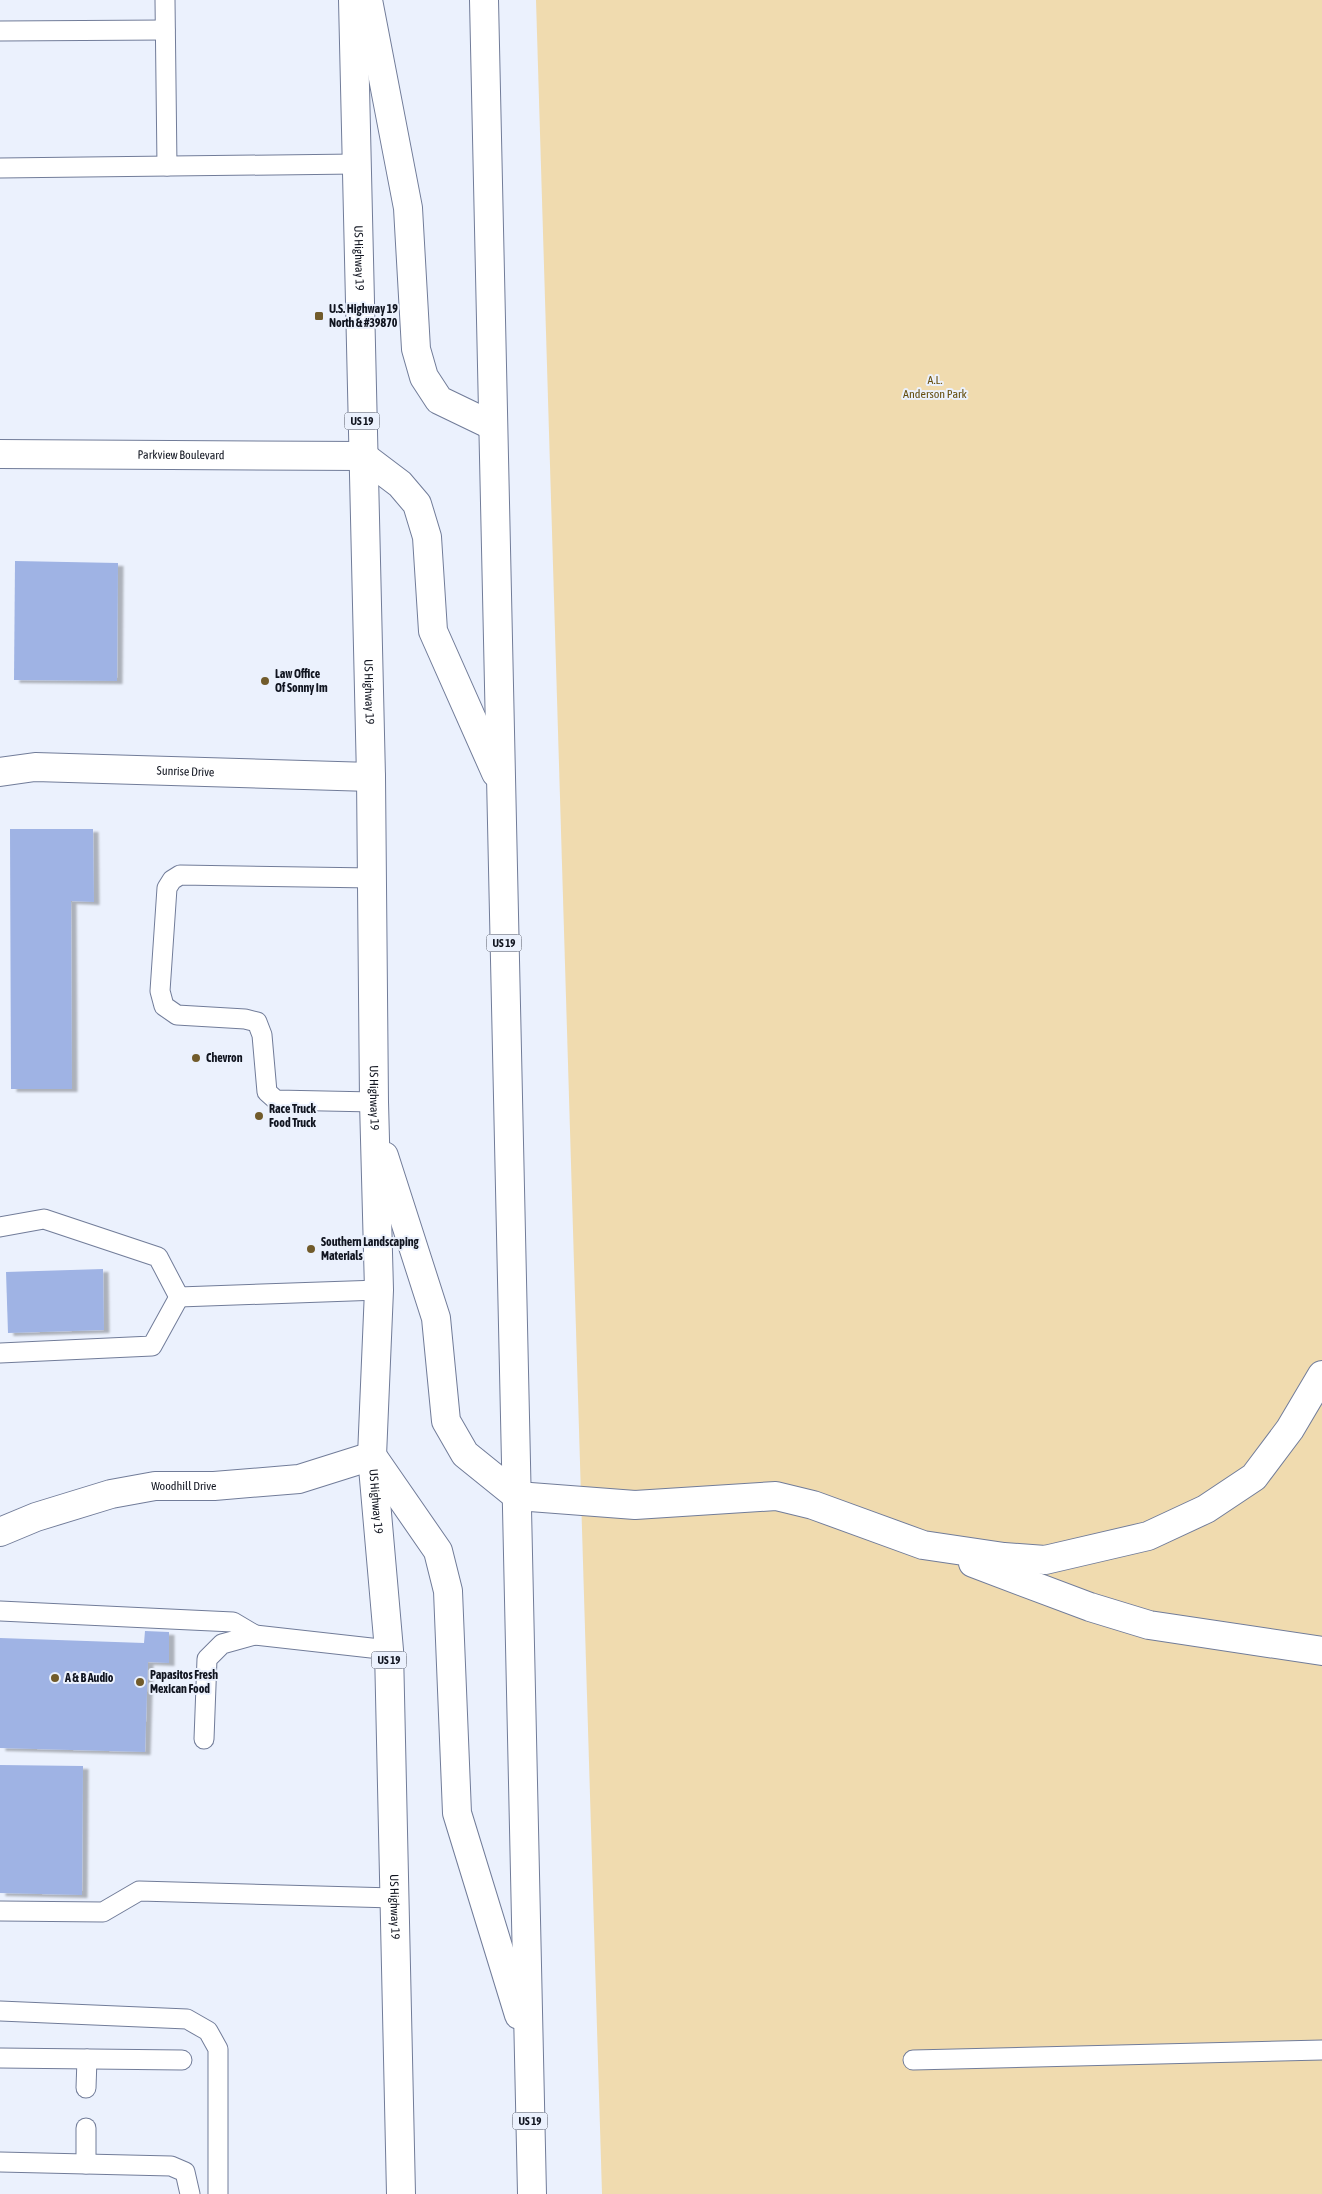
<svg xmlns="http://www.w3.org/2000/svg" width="1322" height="2194" font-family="'Asap Condensed',sans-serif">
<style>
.green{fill:#f0dbaf}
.building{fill:#9fb3e4;filter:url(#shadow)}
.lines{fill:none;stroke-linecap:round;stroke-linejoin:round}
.service-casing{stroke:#717c99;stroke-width:21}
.minor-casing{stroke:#717c99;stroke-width:30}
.trunk-casing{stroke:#717c99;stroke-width:30}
.service{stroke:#fff;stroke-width:19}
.minor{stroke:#fff;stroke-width:28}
.trunk{stroke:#fff;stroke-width:28}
.poi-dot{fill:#715b2b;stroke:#ebf1fd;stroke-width:2}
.labels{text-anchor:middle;stroke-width:4;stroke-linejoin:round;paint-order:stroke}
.shield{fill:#ebf1fd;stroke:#525662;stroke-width:1}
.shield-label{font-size:11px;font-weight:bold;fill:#10141f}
.street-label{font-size:12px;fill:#10141f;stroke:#ebf1fd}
.poi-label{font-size:12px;font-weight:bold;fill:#10141f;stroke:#ebf1fd;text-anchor:start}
.park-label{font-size:12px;fill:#664e0f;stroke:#ebf1fd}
</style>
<defs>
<filter id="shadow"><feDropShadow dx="5.5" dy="3" stdDeviation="1" flood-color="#0004"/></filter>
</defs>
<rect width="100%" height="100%" fill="#ebf1fd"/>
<polygon class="green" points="536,0 1322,0 1322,2194 602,2194"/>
<g class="building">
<polygon points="15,561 118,563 117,681 14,680"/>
<polygon points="10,829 93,829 94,902 71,901 72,1089 11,1089"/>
<polygon points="103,1269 104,1330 8,1333 6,1272"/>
<polygon points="145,1631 169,1632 169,1663 148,1662 145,1752 0,1748 0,1638 144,1643"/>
<polygon points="0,1765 83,1766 82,1895 0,1893"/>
</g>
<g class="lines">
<g class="service-casing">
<g id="service">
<polyline points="165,0 167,166"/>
<polyline points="0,31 165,30"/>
<polyline points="0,168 356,164"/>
<polyline points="373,878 180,875 172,880 167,888 160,991 164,1006 177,1015 245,1019 257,1022 262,1035 267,1092 276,1100 374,1102"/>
<polyline points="0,1227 44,1219 158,1257 179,1297"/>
<polyline points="179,1297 379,1290"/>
<polyline points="0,1353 152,1346 179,1297"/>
<polyline points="0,1611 233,1622 255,1635"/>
<polyline points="204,1739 207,1659 222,1644 255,1635 389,1650"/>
<polyline points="0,1911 103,1912 139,1891 394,1898"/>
<polyline points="0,2011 187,2019 208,2031 218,2049 218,2194"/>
<polyline points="0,2058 182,2060"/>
<polyline points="913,2060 1322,2050"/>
<polyline points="86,2088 87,2059"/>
<polyline points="0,2162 171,2166 185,2172 190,2194"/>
<polyline points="86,2164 86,2128"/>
</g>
</g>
<g class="minor-casing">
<g id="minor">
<path id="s1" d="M0,454L363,456"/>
<path id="s2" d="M0,772L35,767L371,777"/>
<polyline points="517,1496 635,1505 776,1496 813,1505 923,1545 1004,1557 1045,1560 1148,1536 1206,1509 1254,1477 1290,1429 1322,1375"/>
<path id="s3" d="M0,1532L36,1517L111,1494L155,1486H214L299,1479L372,1456"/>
<polyline points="973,1563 1090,1607 1149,1625 1322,1651"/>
</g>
</g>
<g class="trunk-casing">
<g id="trunk">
<path id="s4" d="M353,0L371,777L374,1102L379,1290L372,1456L389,1650L401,2194"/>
<polyline points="368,0 408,208 416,349 424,377 439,400 493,426"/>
<polyline points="484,0 532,2194"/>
<polyline points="363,456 400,484 417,504 427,537 433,631 496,773"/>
<polyline points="384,1156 436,1318 446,1421 465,1454 517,1496"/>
<polyline points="373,1457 438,1551 448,1591 457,1813 519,2015"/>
</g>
</g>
<use href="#service" class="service"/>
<use href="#minor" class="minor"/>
<use href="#trunk" class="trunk"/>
</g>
<g class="poi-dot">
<rect x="314" y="311" width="10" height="10" rx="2.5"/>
<circle cx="265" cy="681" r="5"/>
<circle cx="196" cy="1058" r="5"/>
<circle cx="259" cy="1116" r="5"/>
<circle cx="311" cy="1249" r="5"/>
<circle cx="55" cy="1678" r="5"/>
<circle cx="140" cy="1682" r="5"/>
</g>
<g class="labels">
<g class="shield">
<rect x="344.5" y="412.5" width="35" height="17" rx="4"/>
<rect x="486.5" y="934.5" width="35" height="17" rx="4"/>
<rect x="371.5" y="1651.5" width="35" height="17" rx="4"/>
<rect x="512.5" y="2112.5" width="35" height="17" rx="4"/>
</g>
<g class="shield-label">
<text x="362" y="425">US 19</text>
<text x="504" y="947">US 19</text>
<text x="389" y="1664">US 19</text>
<text x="530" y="2125">US 19</text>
</g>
<g class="street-label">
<text dy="4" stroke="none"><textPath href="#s4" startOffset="258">US Highway 19</textPath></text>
<text dy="4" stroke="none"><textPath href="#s1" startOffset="181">Parkview Boulevard</textPath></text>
<text dy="4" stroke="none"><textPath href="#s4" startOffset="692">US Highway 19</textPath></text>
<text dy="4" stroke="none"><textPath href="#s2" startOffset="186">Sunrise Drive</textPath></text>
<text dy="4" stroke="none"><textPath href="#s4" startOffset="1098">US Highway 19</textPath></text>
<text dy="4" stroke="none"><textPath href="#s3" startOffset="191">Woodhill Drive</textPath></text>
<text dy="4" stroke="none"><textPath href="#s4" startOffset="1502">US Highway 19</textPath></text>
<text dy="4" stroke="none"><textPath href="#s4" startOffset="1908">US Highway 19</textPath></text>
</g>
<g class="poi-label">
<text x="329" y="313">U.S. Highway 19<tspan x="329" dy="14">North &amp; #39870</tspan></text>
<text x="275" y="678">Law Office<tspan x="275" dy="14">Of Sonny Im</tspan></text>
<text x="206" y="1062">Chevron</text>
<text x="269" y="1113">Race Truck<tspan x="269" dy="14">Food Truck</tspan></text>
<text x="321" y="1246">Southern Landscaping<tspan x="321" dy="14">Materials</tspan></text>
<text x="150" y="1679">Papasitos Fresh<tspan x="150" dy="14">Mexican Food</tspan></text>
<text x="65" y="1682">A &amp; B Audio</text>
</g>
<g class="park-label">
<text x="935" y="384">A.L.<tspan x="935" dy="14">Anderson Park</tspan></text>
</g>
</g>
</svg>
